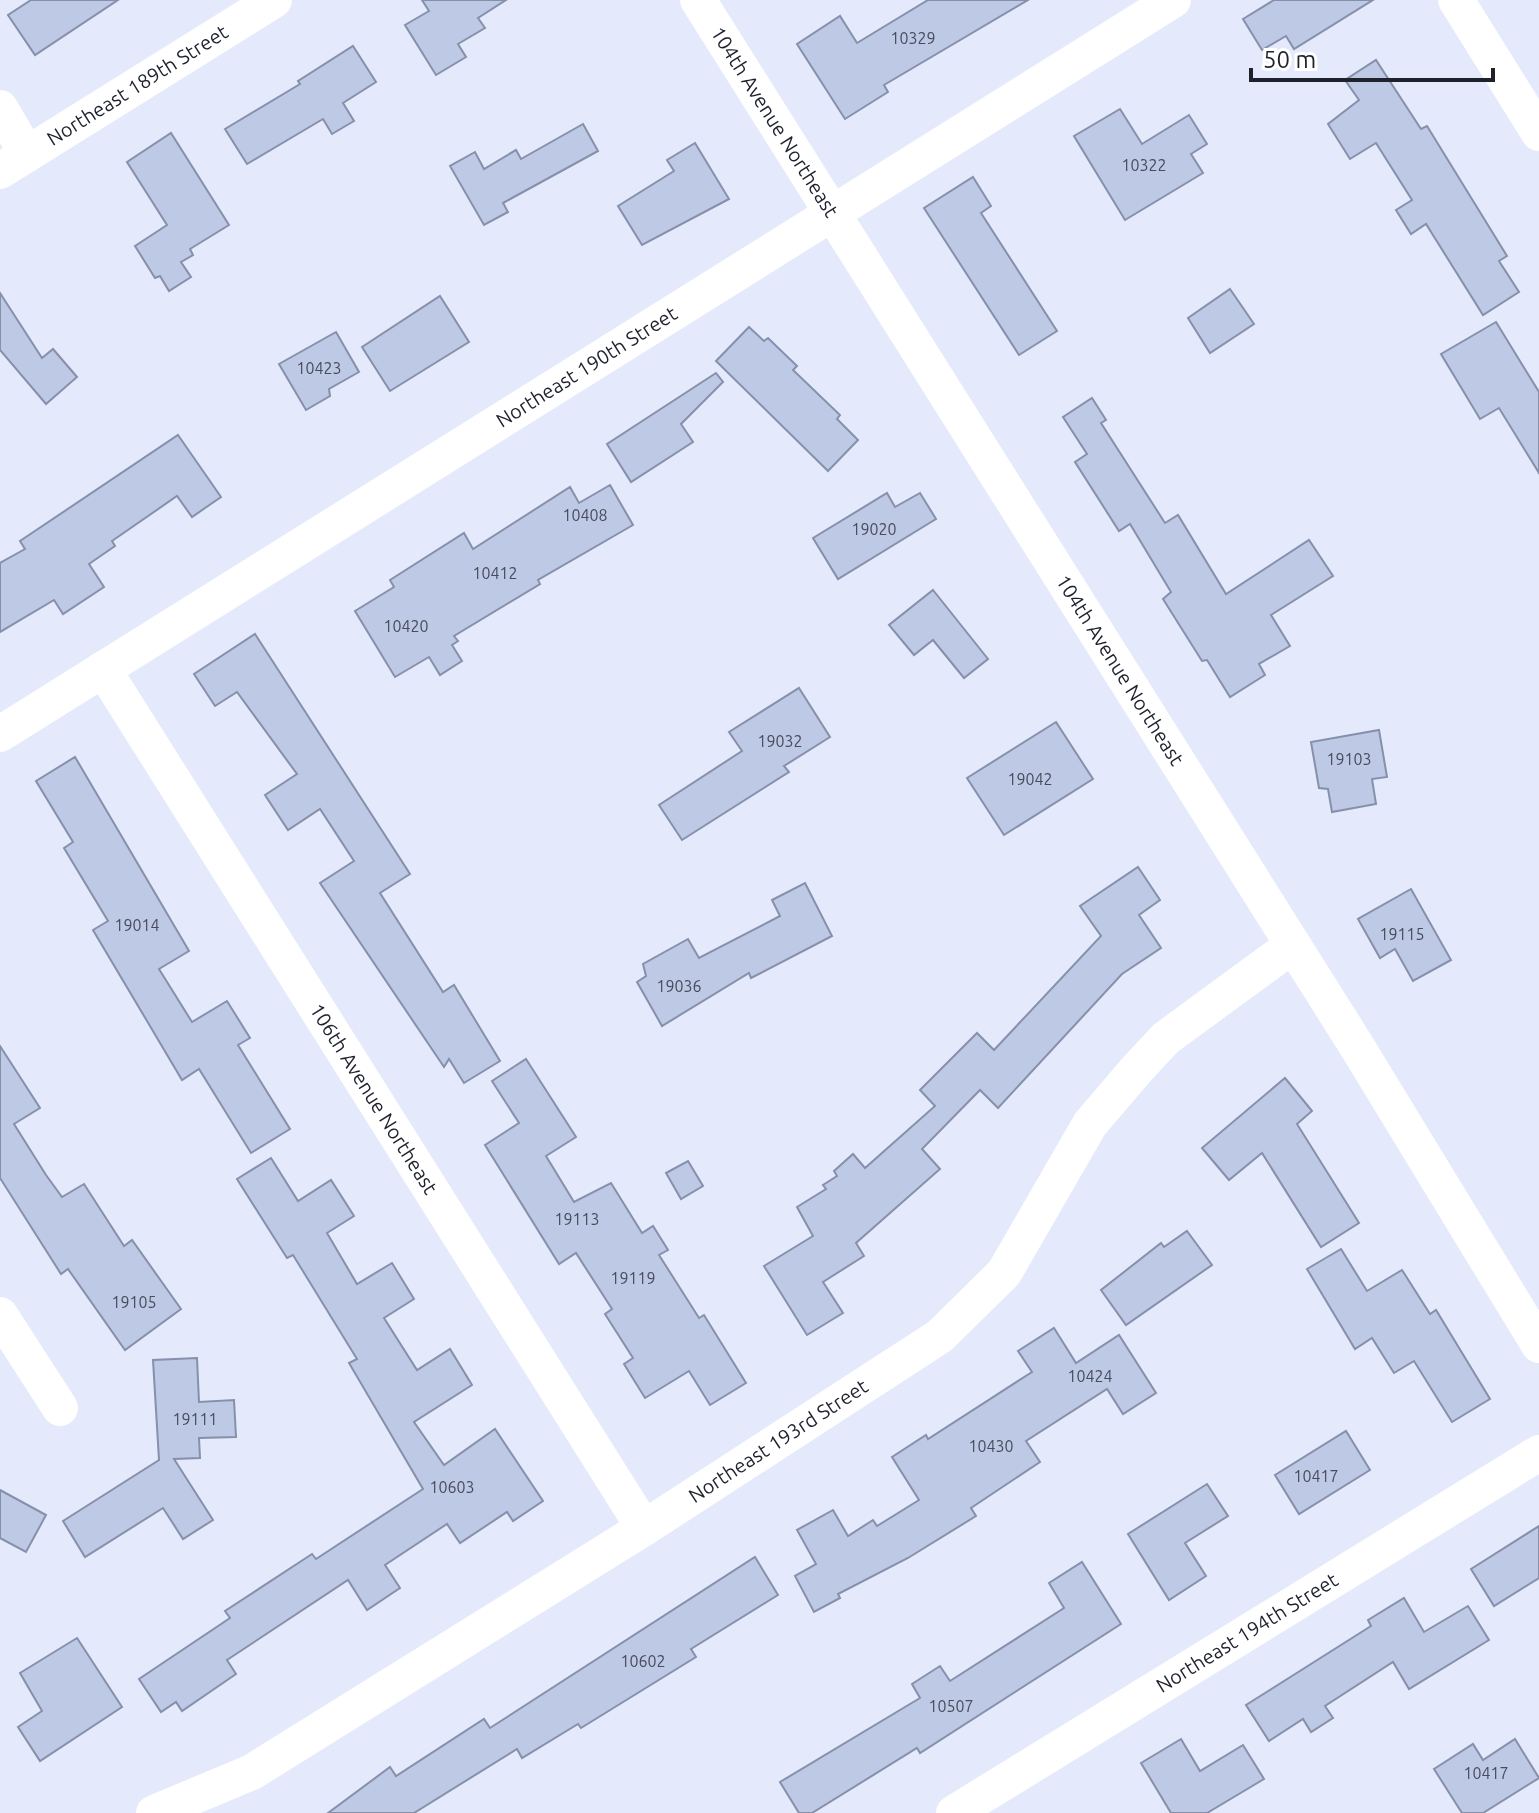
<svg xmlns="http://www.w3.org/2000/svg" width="1539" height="1813" font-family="Ubuntu,sans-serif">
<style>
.building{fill:#bec9e5;stroke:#8690ab;stroke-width:2}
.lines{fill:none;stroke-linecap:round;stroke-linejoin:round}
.minor{stroke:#fff;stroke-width:36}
.labels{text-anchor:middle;stroke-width:7;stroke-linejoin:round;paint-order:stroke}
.number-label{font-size:16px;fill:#474c5b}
.street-label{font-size:20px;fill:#1f222d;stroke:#fff}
</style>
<rect width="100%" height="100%" fill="#e4eafc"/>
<g class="building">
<polygon points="31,0 118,0 35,55 8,15"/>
<polygon points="422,0 506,0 478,18 485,28 458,44 466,57 436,75 405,25 429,11"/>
<polygon points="928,0 1028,0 884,85 888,92 845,119 797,44 840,16 857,43"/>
<polygon points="1274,0 1373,0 1294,49 1286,36 1262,50 1243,19"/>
<polygon points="353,46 376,82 343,103 354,121 332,134 323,119 247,164 225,129 300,84 298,81"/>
<polygon points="1376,60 1421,129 1427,126 1507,256 1499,261 1519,292 1483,315 1426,224 1411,234 1396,210 1412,200 1376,143 1350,159 1328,124 1359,100 1345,80"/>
<polygon points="1120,109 1142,144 1189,115 1207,144 1191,154 1203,173 1125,220 1074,136"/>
<polygon points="583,124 598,151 503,203 508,212 484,225 450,166 475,152 484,169 516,150 521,159"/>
<polygon points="171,133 229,225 190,249 193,255 181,262 191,277 169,291 160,276 155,278 135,246 167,225 127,162"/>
<polygon points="695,143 729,199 642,245 618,206 674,171 667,160"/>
<polygon points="973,177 991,206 981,213 1057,331 1019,355 924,208"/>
<polygon points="1230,289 1254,324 1210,353 1188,318"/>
<polygon points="0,293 42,358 53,349 77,377 46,404 0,350"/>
<polygon points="440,296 469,342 390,391 362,347"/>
<polygon points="1496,322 1539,392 1539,473 1499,408 1480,419 1441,354"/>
<polygon points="749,327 764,341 768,338 797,366 793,370 840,415 837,419 858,440 828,471 716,361"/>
<polygon points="336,332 359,372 329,389 330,396 306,410 279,364"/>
<polygon points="716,373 723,382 681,424 693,442 631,482 607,444"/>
<polygon points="1092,398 1106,420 1101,423 1165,523 1178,515 1226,594 1309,540 1333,576 1271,615 1290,646 1259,664 1265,675 1230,697 1207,660 1202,661 1163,599 1171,592 1130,524 1119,531 1075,462 1087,454 1063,417"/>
<polygon points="178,435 221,497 192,517 177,496 112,541 115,546 89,564 104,587 63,614 54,600 0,632 0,563 25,549 20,541"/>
<polygon points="610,485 633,525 538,580 540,584 454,636 458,641 452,645 462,661 440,675 429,657 395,677 355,611 394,587 390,580 464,533 473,549 570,487 579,503"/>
<polygon points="887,493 895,507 920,493 936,519 838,579 813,538"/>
<polygon points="933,590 988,659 964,678 933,640 914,655 889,625"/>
<polygon points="255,634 410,874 380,893 443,992 454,985 500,1061 464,1083 449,1059 444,1067 320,883 354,861 320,809 288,830 265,795 297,774 237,692 215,706 194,674"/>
<polygon points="799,688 830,737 784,766 789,772 682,840 659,805 742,751 729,732"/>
<polygon points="1056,722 1093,779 1004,835 967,778"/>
<polygon points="1379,730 1387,777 1372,779 1376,804 1332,812 1328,789 1319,788 1311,742"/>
<polygon points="75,757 189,951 159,969 192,1022 227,1001 250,1038 238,1045 290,1129 251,1153 199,1069 182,1080 93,930 108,921 64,848 73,842 36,781"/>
<polygon points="1138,867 1160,900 1139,915 1161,948 1122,974 998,1108 980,1090 922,1149 940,1169 856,1243 864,1256 823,1282 843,1313 807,1335 764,1266 813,1236 797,1207 826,1189 823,1185 837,1176 834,1171 853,1154 865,1168 935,1106 920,1090 977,1033 994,1050 1101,936 1080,906"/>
<polygon points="805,883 832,936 751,978 749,973 662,1026 637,982 646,976 643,964 688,939 699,958 780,916 772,900"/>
<polygon points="1411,889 1451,960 1413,981 1395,949 1380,958 1358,919"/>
<polygon points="0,1046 40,1108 14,1124 46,1175 62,1197 84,1184 124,1246 132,1240 181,1309 125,1350 68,1269 61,1274 0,1178"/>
<polygon points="526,1059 576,1137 546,1156 574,1202 611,1183 642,1233 653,1226 668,1250 659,1255 699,1318 704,1315 746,1383 710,1405 689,1371 645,1398 624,1364 633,1358 605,1314 612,1309 576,1253 559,1264 485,1145 519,1123 492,1081"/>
<polygon points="1285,1078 1312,1111 1297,1124 1359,1223 1321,1247 1262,1153 1229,1180 1202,1148"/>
<polygon points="271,1158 298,1201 331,1180 354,1216 327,1233 357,1284 392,1263 414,1299 384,1318 417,1370 450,1349 472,1385 414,1422 444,1465 495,1429 543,1501 513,1521 507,1512 460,1543 447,1524 385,1565 400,1588 367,1610 348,1580 227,1660 236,1674 182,1711 176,1702 161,1712 139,1679 230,1618 225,1611 312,1554 316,1559 423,1489 349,1363 357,1359 293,1255 287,1258 237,1179"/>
<polygon points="688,1161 703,1186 681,1199 666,1173"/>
<polygon points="1187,1231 1212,1265 1126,1325 1101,1290 1161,1243 1164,1247"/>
<polygon points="1341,1249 1367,1291 1402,1270 1430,1314 1436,1310 1490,1399 1452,1422 1414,1361 1394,1373 1372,1338 1355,1349 1307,1269"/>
<polygon points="1054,1328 1076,1363 1119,1335 1156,1393 1123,1414 1107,1389 1026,1441 1040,1462 971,1508 976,1516 908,1558 838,1594 840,1598 814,1612 795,1576 816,1564 797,1530 833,1510 848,1536 873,1520 877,1526 919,1500 892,1457 926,1435 928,1439 1032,1372 1018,1351"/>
<polygon points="197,1358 199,1402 234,1400 236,1437 199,1438 200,1458 174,1459 213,1520 183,1539 163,1508 85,1557 63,1521 159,1460 153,1360"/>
<polygon points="1346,1431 1370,1470 1299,1514 1275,1475"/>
<polygon points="1207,1484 1228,1516 1185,1543 1206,1576 1169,1600 1128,1534"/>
<polygon points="0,1490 46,1515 26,1552 0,1538"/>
<polygon points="1539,1526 1539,1578 1494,1606 1471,1569"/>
<polygon points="755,1557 778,1595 691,1649 696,1657 581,1728 578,1724 522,1758 517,1749 414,1813 328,1813 390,1767 396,1776 484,1719 490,1728"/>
<polygon points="1082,1562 1121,1624 920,1753 917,1748 812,1813 799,1813 780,1782 920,1698 912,1684 940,1666 950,1681 1064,1608 1049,1583"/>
<polygon points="1404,1598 1424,1632 1468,1606 1489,1640 1409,1689 1393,1662 1325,1706 1333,1718 1311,1732 1303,1719 1269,1741 1246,1705 1371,1626 1368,1620"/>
<polygon points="77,1638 122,1707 40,1761 18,1727 42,1711 20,1673"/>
<polygon points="1181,1739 1200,1771 1243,1745 1264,1779 1207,1813 1171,1813 1141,1763"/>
<polygon points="1515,1739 1539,1778 1483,1813 1462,1813 1434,1769 1473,1744 1483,1760"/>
</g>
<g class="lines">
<g class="minor">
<path id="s1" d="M698,0L1356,1045L1539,1345"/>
<polyline points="1456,0 1539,133"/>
<polyline points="0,108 27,154"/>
<path id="s2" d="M0,171L274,0"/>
<path id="s3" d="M103,669L644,1528"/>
<path id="s4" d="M0,734L1173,0"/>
<polyline points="0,1315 60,1408"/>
<path id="s5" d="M154,1813L252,1772L644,1528L940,1336L1004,1273L1090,1124L1137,1069L1166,1038L1293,945"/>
<path id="s6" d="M954,1813L1539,1453"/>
</g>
</g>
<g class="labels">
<g class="number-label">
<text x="913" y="44">10329</text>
<text x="1144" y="171">10322</text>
<text x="319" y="374">10423</text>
<text x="585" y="521">10408</text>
<text x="874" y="535">19020</text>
<text x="495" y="579">10412</text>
<text x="406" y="632">10420</text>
<text x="780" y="747">19032</text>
<text x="1349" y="765">19103</text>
<text x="1030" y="785">19042</text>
<text x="137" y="931">19014</text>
<text x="1402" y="940">19115</text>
<text x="679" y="992">19036</text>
<text x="577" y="1225">19113</text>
<text x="633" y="1284">19119</text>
<text x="134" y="1308">19105</text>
<text x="1090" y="1382">10424</text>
<text x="195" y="1425">19111</text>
<text x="991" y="1452">10430</text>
<text x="1316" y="1482">10417</text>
<text x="452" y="1493">10603</text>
<text x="643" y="1667">10602</text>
<text x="951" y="1712">10507</text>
<text x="1486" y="1779">10417</text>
</g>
<g class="street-label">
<text dy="7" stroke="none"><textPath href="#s2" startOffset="162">Northeast 189th Street</textPath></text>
<text dy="7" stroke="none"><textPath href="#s1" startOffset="144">104th Avenue Northeast</textPath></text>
<text dy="7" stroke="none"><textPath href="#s4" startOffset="692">Northeast 190th Street</textPath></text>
<text dy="7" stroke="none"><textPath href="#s1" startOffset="792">104th Avenue Northeast</textPath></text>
<text dy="7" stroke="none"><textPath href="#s3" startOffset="508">106th Avenue Northeast</textPath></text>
<text dy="7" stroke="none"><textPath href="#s5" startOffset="728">Northeast 193rd Street</textPath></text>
<text dy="7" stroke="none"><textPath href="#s6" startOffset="344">Northeast 194th Street</textPath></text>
</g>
</g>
<path d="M1251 68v12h242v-12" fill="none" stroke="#1f222d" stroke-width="4"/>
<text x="1263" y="68" font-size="24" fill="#1f222d" stroke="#ffffff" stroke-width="6" paint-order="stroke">50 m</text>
</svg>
